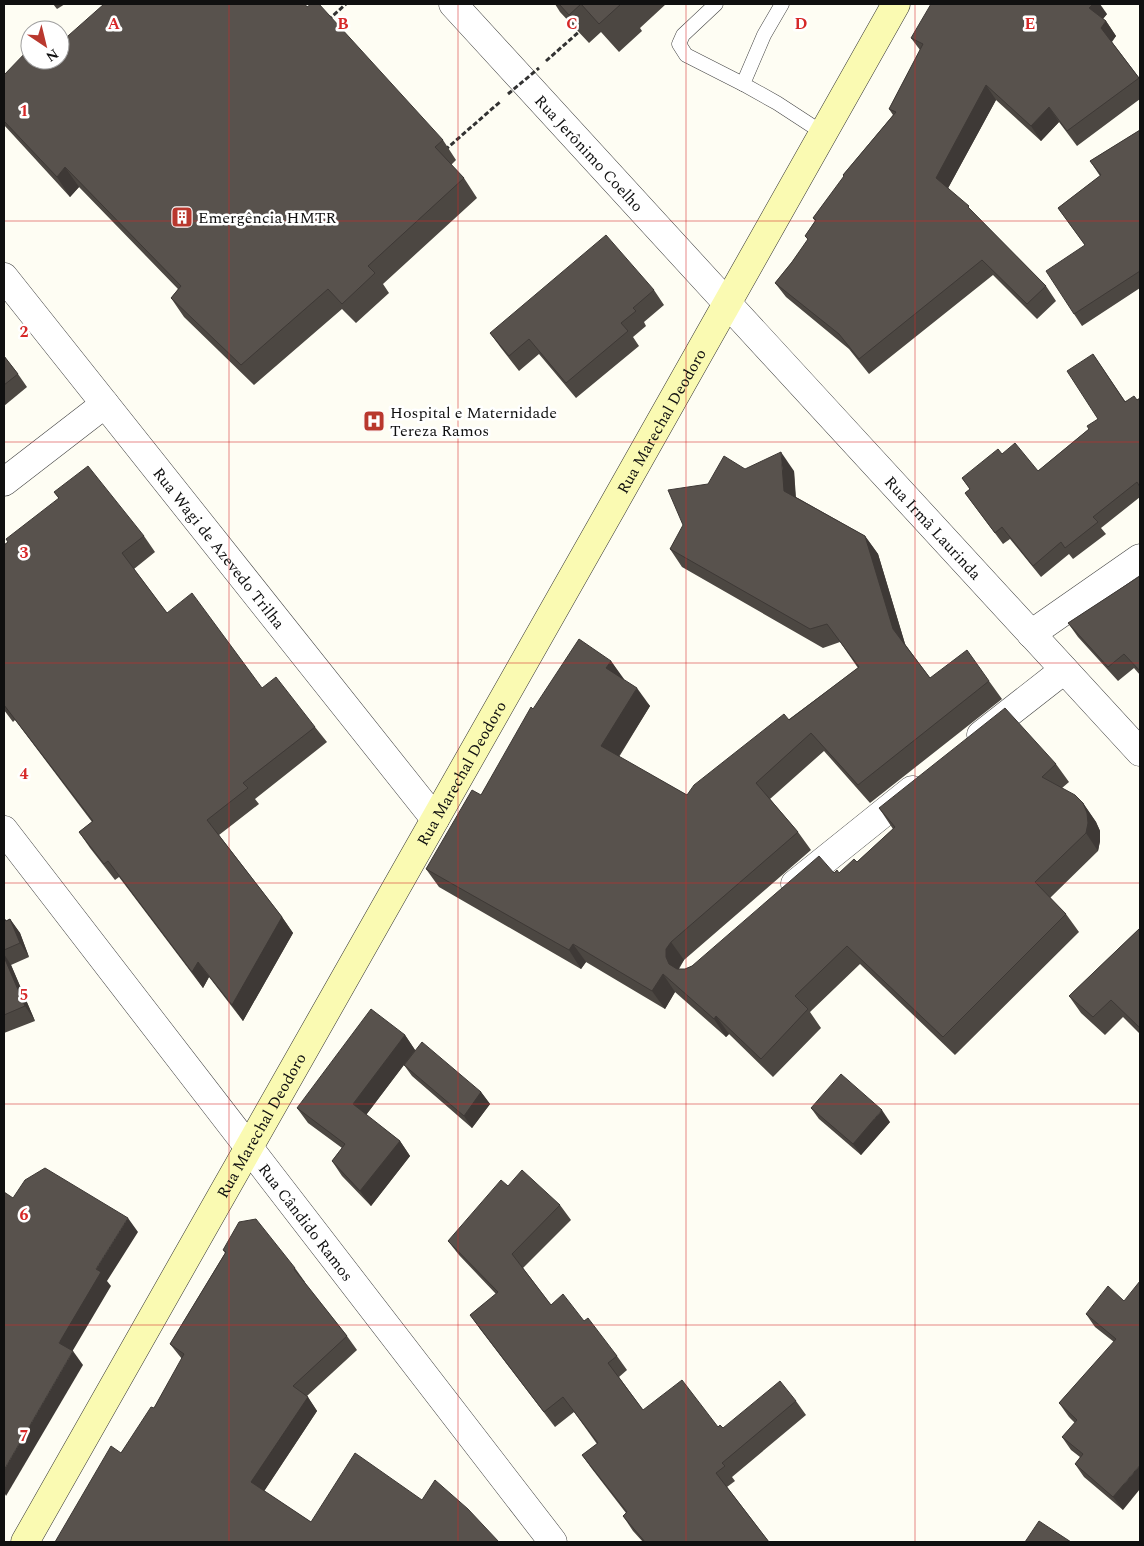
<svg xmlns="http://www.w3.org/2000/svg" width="1144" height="1546" font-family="Spectral,serif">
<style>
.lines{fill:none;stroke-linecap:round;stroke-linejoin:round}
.service-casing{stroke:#434343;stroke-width:15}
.minor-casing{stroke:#434343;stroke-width:29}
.tertiary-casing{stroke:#434343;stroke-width:29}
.secondary-casing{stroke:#323232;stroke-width:29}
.path{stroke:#323232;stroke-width:3;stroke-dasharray:5 2.5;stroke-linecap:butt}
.service{stroke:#fff;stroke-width:14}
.minor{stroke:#fff;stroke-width:28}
.tertiary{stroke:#fff;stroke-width:28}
.secondary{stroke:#fafab2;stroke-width:28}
.path-bridge{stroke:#323232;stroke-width:3;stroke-dasharray:5 2.5;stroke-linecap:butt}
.wall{fill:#4c4742}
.shaded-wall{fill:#3e3936}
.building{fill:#58524d;stroke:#3e3936}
.grid{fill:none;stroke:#d62828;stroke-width:1;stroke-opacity:0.55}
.labels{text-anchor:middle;stroke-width:5;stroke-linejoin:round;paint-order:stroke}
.street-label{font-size:16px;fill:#101010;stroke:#fff}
.poi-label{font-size:16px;fill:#101010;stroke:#fff;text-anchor:start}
.grid-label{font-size:16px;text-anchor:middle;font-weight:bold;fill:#d62828;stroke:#fff;stroke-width:5;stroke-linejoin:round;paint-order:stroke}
</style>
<rect width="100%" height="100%" fill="#fefdf3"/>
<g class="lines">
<g class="service-casing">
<g id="service">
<polyline points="716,4 683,35 679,44 686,55 743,84"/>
<polyline points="782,4 764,35 743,84 777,103 823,133"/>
</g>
</g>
<g class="minor-casing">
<g id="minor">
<path id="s1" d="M4,277L435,819"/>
<path id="s2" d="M727,303L1140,752"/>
<polyline points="4,482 105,404"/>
<polyline points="1031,634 1140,558"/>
<polyline points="981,735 1064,670"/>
<polyline points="795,884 912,790"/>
</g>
</g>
<g class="tertiary-casing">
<g id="tertiary">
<path id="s3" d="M453,4L727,303"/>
<path id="s4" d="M4,830L553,1542"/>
</g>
</g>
<g class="secondary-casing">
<g id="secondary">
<path id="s5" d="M25,1542C314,1029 608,518 896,4"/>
</g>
</g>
<g class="path">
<polyline points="328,20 346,4"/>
<polyline points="546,61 581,30"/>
<polyline points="445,150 501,101"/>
</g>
<use href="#service" class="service"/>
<use href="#minor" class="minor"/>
<use href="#tertiary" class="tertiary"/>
<use href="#secondary" class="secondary"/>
<polyline class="path-bridge" points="508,94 539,68"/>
</g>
<g class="wall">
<polygon points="53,4 65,4 57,9"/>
<polygon points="555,4 666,4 640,28 642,31 619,52 601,32 589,43 560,12"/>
<polygon points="1107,14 1103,19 1106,21 1116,36 1112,42 1140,79 1140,99 1077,146 1059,122 1041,141 996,100 948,188 1046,286 1056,301 1037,319 993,275 869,374 849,349 786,297 775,283 792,262 808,240 805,236 815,221 813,218 844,177 843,175 893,115 889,109 920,50 911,38"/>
<polygon points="40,61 443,140 456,160 451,165 464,178 477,198 383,284 389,293 356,323 342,309 254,385 184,317 171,298 178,289 79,187 70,197 4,125 4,75"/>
<polygon points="1140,130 1140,288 1082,326 1074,314 1085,245 1058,208 1100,176 1090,161"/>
<polygon points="654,290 664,305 644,322 646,326 633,337 639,346 576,398 539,354 519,371 501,348 490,333"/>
<polygon points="1093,354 1125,401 1137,400 1140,398 1140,497 1101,528 1106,534 1073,559 1069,554 1041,577 1010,539 1003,544 965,493 970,489 962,478 1002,454 1038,471 1089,429 1098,419"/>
<polygon points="4,356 18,374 27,387 4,406"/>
<polygon points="745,469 794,471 796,497 865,536 878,554 905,644 930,678 989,681 1002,699 870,803 824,751 770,799 798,832 811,850 684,960 679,969 685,969 692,966 834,873 839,873 857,862 893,829 879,808 1056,764 1069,782 1062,788 1083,803 1096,822 1100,831 1100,841 1098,851 1050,898 1066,914 1079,932 955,1055 860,964 810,1012 821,1028 773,1077 729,1034 726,1037 675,992 665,1009 586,962 581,969 439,887 426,869 481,795 533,709 611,661 623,679 650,706 619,757 687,795 858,668 840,642 823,648 682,567 670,549 708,484"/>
<polygon points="54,492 144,536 155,552 134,569 167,613 262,688 315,727 327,742 255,799 259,804 219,835 282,917 293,933 243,1021 209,977 203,988 119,877 115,880 90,848 79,832 92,822 15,720 13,722 4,710 4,545 59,499"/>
<polygon points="1140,576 1140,675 1134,668 1118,681 1078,637 1068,623"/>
<polygon points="4,918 6,921 10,919 20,933 29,957 11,965 35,1021 4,1033"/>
<polygon points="1140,928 1140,1034 1123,1017 1105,1035 1081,1013 1069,996"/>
<polygon points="405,1035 415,1050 481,1092 490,1104 472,1128 412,1076 404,1065 366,1115 400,1141 410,1156 371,1206 342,1176 332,1161 342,1148 308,1123 297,1108"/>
<polygon points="811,1108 890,1122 861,1155 819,1119"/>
<polygon points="508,1186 560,1205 571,1220 523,1268 551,1305 584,1321 617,1356 627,1370 619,1377 643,1410 723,1428 796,1401 806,1415 732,1477 735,1481 727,1487 769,1542 643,1542 633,1531 623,1516 626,1513 592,1469 582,1455 597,1444 574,1412 555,1427 480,1329 470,1315 496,1294 459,1255 448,1241"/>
<polygon points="223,1250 295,1268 305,1282 304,1282 347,1336 357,1350 307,1396 317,1411 264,1491 311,1522 422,1500 499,1542 55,1542 154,1408 182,1359 170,1344 225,1253"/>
<polygon points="1124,1301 1123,1510 1084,1477 1075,1464 1080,1457 1071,1450 1062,1437 1075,1423 1069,1417 1059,1403 1114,1342 1095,1327 1086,1314"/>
</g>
<g class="shaded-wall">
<polygon points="1093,4 1100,4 1107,14 1099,23 1089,8"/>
<polygon points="1106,21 1116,36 1111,42 1101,28"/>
<polygon points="986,85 996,100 946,192 936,178"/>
<polygon points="1049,107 1059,122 1041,141 1031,126"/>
<polygon points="65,167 79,187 70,197 57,177"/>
<polygon points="781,452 794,471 796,509 784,491"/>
<polygon points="865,536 878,554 906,647 893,629"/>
<polygon points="611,661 624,679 619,686 606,668"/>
<polygon points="637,688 650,706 613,765 601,746"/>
<polygon points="1083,803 1096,822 1100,831 1100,841 1098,851 1086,833"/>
<polygon points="282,917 293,933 243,1021 232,1005"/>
<polygon points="10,919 20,933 29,957 20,943"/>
<polygon points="671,942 684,960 679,967 679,975 669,964 666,957 666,949"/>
<polygon points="573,944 586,962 581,969 569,950"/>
<polygon points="4,954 11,965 35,1021 25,1006 4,957"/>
<polygon points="198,962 209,977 203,988 192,972"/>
<polygon points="663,974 675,992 665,1009 652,991"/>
<polygon points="716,1016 729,1034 726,1037 714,1019"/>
<polygon points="405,1035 415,1050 363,1119 353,1104"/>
<polygon points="481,1092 490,1104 472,1128 464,1116"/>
<polygon points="882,1110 890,1122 861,1155 853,1144"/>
<polygon points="400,1141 410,1156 371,1206 360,1191"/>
<polygon points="128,1218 138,1232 107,1281 111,1286 69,1357 59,1343 96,1269"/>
<polygon points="73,1351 83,1365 6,1496 4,1492 4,1470"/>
<polygon points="308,1397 317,1411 261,1496 251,1482"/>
<polygon points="1140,1465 1140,1489 1123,1510 1113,1497"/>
</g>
<g class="building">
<polygon points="104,4 305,4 307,7 311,4 319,4 443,140 435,147 464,178 368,266 375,273 342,304 328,289 241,365 171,298 181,286 65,167 57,177 4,121 4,75 29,49 30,60 39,60 40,61 41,60 60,60 60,43"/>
<polygon points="559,4 621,4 599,24 581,4 569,15"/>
<polygon points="931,4 1093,4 1089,8 1106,21 1101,28 1139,78 1067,131 1049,107 1031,126 986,85 936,178 969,206 968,207 1046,286 1027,304 982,260 859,359 839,334 775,283 792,262 808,239 805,236 816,220 813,218 844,176 843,175 896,112 889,109 923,44 911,38"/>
<polygon points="1140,130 1140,271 1074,314 1046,271 1085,245 1058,208 1101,175 1090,161"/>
<polygon points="606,235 654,290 633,308 636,311 621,323 628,331 566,383 529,339 509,356 490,333"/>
<polygon points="1093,354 1125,402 1134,396 1137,400 1140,398 1140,487 1137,482 1093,517 1098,522 1065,548 1061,542 1033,566 1002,527 995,533 965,493 970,489 962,478 998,449 1002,454 1015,443 1038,471 1089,429 1087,426 1098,419 1067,371"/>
<polygon points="4,356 18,374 4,385"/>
<polygon points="781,452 784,491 865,536 893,629 930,678 967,650 989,681 858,785 811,733 756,783 798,832 671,942 666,949 666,957 669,964 677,969 685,969 692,966 819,856 834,873 837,870 839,873 854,859 857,862 895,827 879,808 1005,708 1056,764 1042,777 1075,795 1083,803 1087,813 1088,823 1086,833 1035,882 1066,914 943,1037 847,946 795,996 808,1009 761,1059 716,1016 714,1019 663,974 652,991 573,944 569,950 426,869 472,790 481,795 531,707 533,709 579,639 611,661 606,668 637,688 601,746 687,795 694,785 784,714 789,720 859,667 827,624 810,629 670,549 683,525 668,490 708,484 724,456 745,469"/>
<polygon points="88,466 144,536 122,553 167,613 192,593 262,688 276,677 315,727 243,783 248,788 207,820 282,917 232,1005 198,962 192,972 108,861 104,864 79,832 93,821 4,705 4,545 8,542 6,539 59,498 54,492"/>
<polygon points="1140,576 1140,671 1124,654 1108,667 1068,623"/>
<polygon points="4,918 6,921 10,919 20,943 4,950"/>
<polygon points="1140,928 1140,1028 1111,1000 1093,1017 1069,996"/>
<polygon points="4,957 25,1006 4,1015"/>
<polygon points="371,1009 405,1035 353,1104 400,1141 360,1191 332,1161 345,1144 297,1108"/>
<polygon points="422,1042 481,1092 464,1116 404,1065"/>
<polygon points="841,1074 882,1110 853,1144 811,1108"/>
<polygon points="45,1168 128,1218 96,1269 101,1272 59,1343 73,1351 4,1470 4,1192 13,1198 25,1180"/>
<polygon points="522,1170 560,1205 512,1254 551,1305 563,1294 584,1321 588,1318 617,1356 608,1363 643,1410 682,1380 718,1427 720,1425 723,1428 780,1381 796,1401 722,1463 725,1466 716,1473 769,1542 645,1542 623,1516 627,1512 582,1455 598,1443 563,1397 544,1412 470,1315 498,1292 448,1241 501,1180 508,1186"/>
<polygon points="256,1219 295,1268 294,1269 347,1336 293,1386 308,1397 251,1482 311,1522 355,1453 422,1500 435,1480 468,1509 499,1542 55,1542 111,1446 121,1453 151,1407 154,1408 184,1354 170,1344 226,1252 223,1250 239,1222"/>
<polygon points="1140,1281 1140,1465 1113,1497 1075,1464 1083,1454 1062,1437 1077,1420 1059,1403 1116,1339 1086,1314 1108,1286 1124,1301"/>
<polygon points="1039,1521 1071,1542 1025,1542"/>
</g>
<path class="grid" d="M229,4V1542M458,4V1542M686,4V1542M915,4V1542M4,221H1140M4,442H1140M4,663H1140M4,883H1140M4,1104H1140M4,1325H1140"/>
<defs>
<g id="building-square" transform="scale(1.125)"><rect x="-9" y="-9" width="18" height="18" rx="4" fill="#b9382e" stroke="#fff"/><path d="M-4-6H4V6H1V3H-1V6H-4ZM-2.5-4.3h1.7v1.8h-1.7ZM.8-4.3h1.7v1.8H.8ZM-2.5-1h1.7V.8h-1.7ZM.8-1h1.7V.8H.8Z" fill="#fff"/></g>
<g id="hospital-square" transform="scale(1.125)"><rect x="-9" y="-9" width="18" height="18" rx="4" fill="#b9382e" stroke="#fff"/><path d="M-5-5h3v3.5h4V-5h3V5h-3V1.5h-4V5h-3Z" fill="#fff"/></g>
</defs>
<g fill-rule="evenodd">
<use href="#building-square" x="182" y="217"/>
<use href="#hospital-square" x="374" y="421"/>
</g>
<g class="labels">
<g class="street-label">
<text dy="6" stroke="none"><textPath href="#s3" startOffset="202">Rua Jerônimo Coelho</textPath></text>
<text dy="6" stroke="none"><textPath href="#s5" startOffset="1289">Rua Marechal Deodoro</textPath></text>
<text dy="6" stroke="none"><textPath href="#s2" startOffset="305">Rua Irmã Laurinda</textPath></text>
<text dy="6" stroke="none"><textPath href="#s1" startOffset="346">Rua Wagi de Azevedo Trilha</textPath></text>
<text dy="6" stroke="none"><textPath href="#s5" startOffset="884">Rua Marechal Deodoro</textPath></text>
<text dy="6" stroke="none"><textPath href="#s5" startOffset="479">Rua Marechal Deodoro</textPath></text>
<text dy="6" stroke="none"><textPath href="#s4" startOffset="495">Rua Cândido Ramos</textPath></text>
</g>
<g class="poi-label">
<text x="198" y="223">Emergência HMTR</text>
<text x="390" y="418">Hospital e Maternidade<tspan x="390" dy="18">Tereza Ramos</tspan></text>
</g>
</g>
<g class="grid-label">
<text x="114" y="29">A</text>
<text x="343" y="29">B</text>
<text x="572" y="29">C</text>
<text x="801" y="29">D</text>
<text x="1030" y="29">E</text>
<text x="24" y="116">1</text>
<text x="24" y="337">2</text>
<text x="24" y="558">3</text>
<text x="24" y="779">4</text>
<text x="24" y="1000">5</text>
<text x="24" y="1220">6</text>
<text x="24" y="1441">7</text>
</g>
<rect width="1144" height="1546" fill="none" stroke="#101010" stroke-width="10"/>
<g transform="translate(45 45) rotate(145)"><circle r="24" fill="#ffffff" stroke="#9f9f9f"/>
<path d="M0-4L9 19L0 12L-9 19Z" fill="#b9382e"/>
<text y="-8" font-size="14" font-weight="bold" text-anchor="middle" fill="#101010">N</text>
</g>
</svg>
